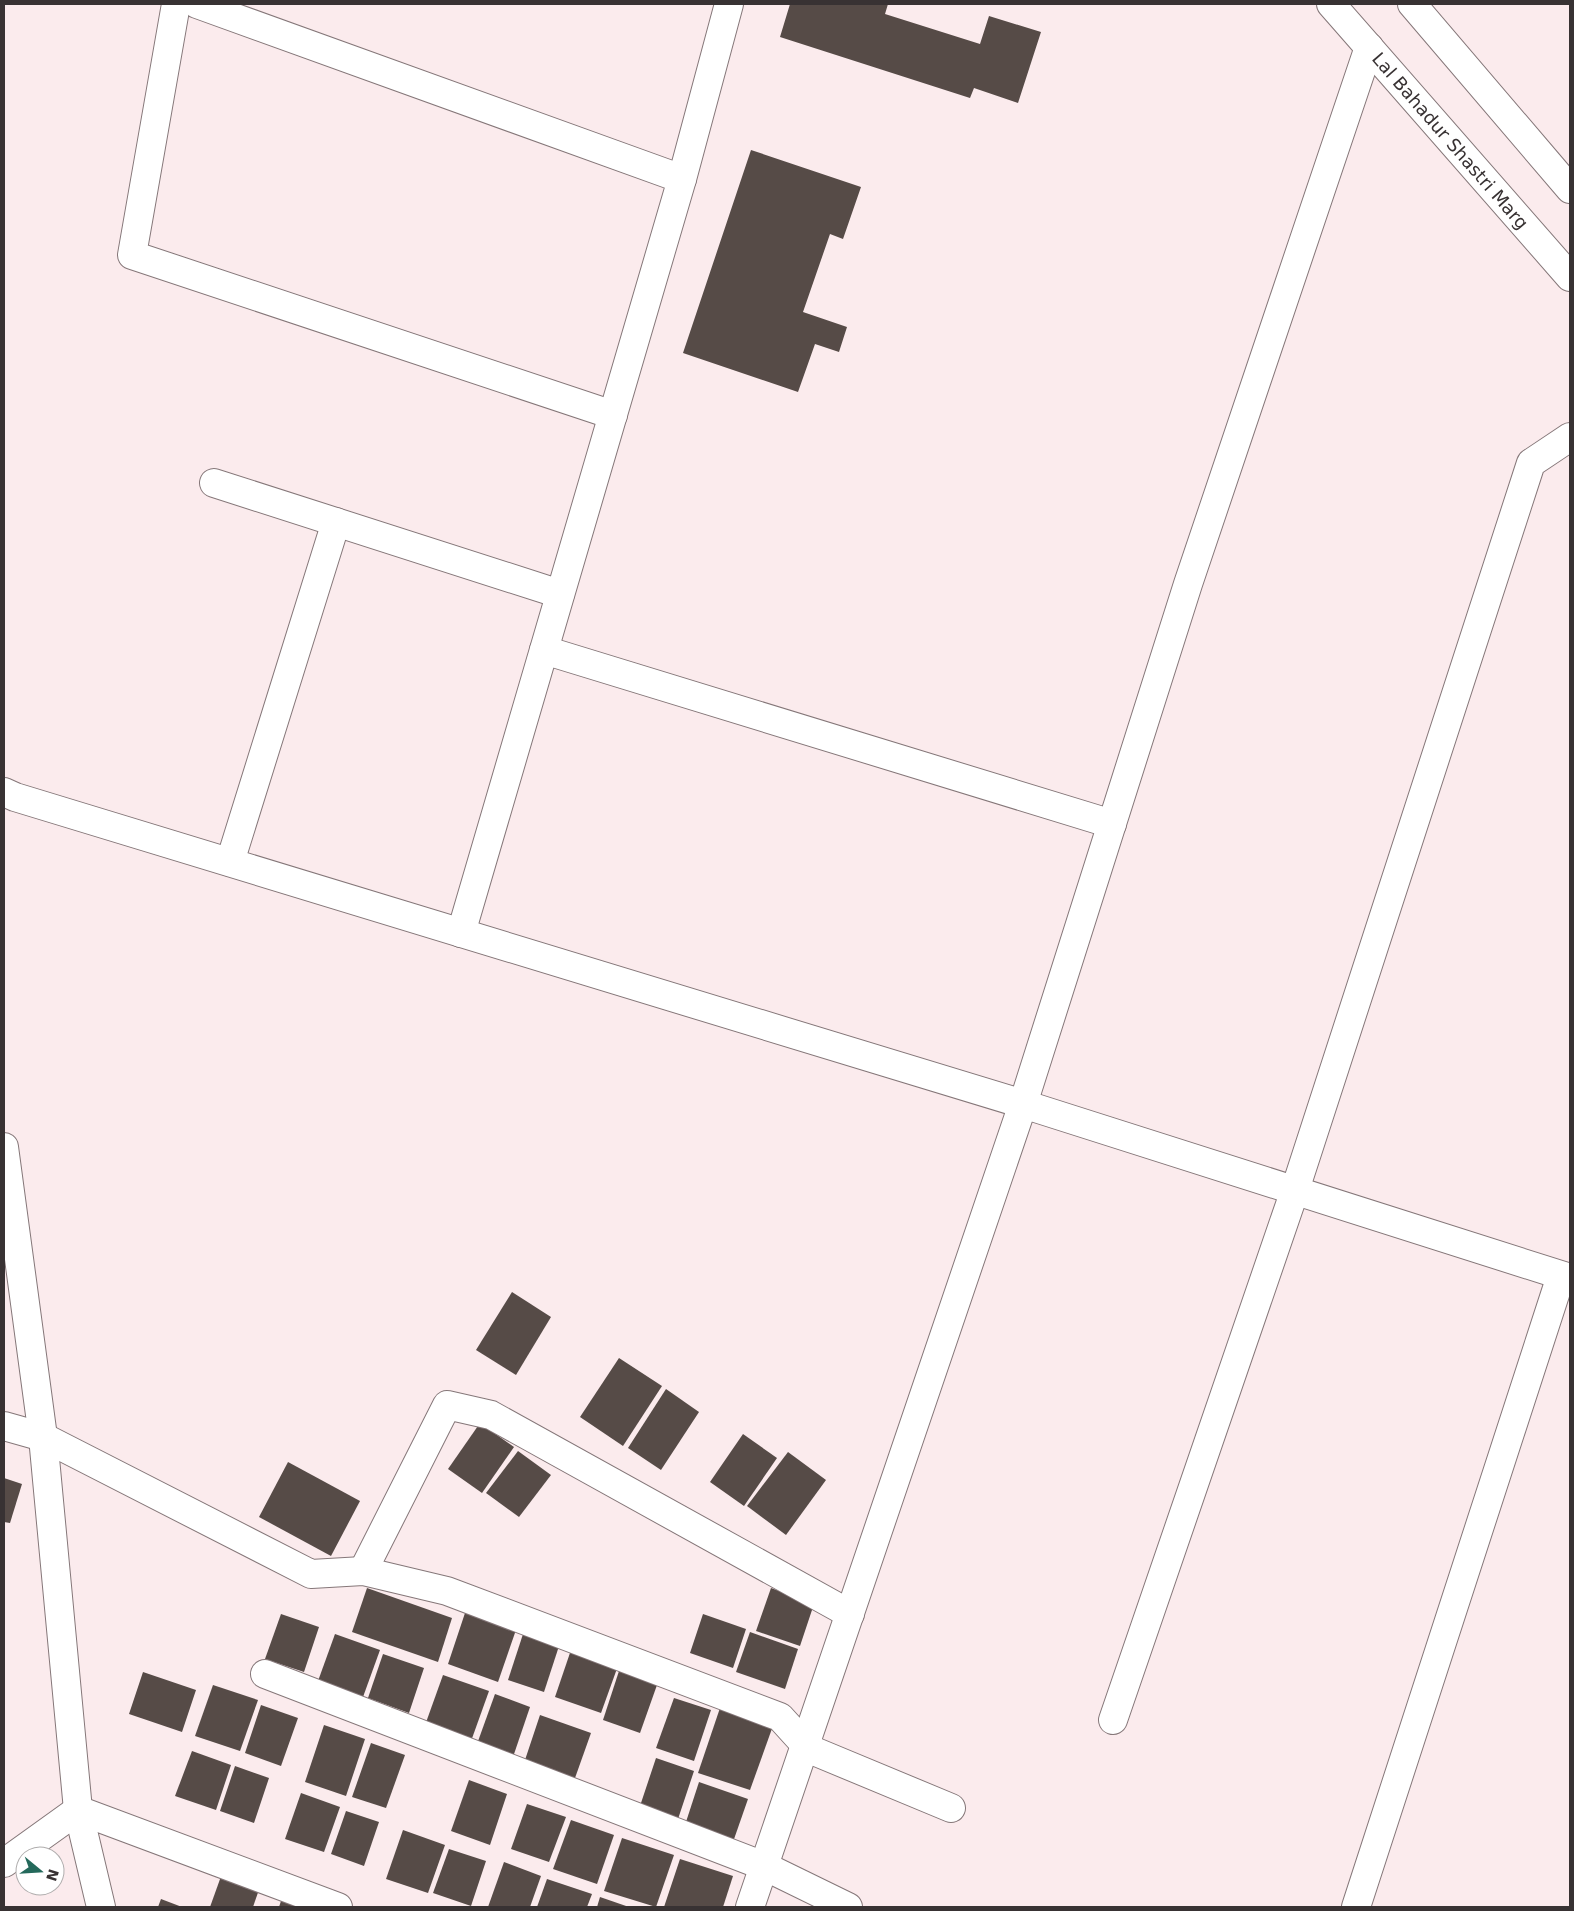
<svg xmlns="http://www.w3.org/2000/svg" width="1574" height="1911" font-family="'DejaVu Sans',sans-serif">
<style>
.building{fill:#564b47}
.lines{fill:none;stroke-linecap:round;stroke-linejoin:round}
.minor-casing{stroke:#857779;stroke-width:30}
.secondary-casing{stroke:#857779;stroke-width:30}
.minor{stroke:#fff;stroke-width:28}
.secondary{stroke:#fff;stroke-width:28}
.labels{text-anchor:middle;stroke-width:5;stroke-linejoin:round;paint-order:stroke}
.street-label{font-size:18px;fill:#383233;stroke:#fff}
</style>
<rect width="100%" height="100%" fill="#fbebed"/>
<g class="building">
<polygon points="790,4 888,4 885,14 980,44 989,16 1041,32 1018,103 974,88 970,98 780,37"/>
<polygon points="751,150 861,187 843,239 830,234 803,312 847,327 839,352 815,344 798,392 683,353"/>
<polygon points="512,1292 551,1317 516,1375 476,1350"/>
<polygon points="619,1358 662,1386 623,1446 580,1417"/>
<polygon points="666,1389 699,1412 661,1470 628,1448"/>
<polygon points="480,1423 514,1447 482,1493 448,1469"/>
<polygon points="743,1434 777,1458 744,1506 710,1482"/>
<polygon points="518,1451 551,1475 519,1517 486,1493"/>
<polygon points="788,1452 826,1480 786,1535 747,1506"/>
<polygon points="288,1462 360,1501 331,1556 259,1517"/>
<polygon points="4,1478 22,1484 10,1523 4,1522"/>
<polygon points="367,1588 452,1618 438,1662 352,1632"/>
<polygon points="771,1588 814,1604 800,1646 756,1631"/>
<polygon points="466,1610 517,1627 498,1682 448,1664"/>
<polygon points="281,1614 319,1627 304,1672 265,1659"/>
<polygon points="703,1614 746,1629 733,1668 690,1653"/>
<polygon points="524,1631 560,1643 544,1692 508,1680"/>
<polygon points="750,1632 798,1649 785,1689 736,1672"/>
<polygon points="335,1634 380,1650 363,1697 318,1681"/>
<polygon points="572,1647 619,1663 601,1713 555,1697"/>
<polygon points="383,1654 424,1668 409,1713 368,1698"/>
<polygon points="619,1671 657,1685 640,1733 603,1720"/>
<polygon points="143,1672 196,1690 182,1732 129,1714"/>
<polygon points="443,1675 489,1691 470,1744 424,1728"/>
<polygon points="213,1685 258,1700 240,1751 195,1736"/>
<polygon points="495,1694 530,1707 513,1757 477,1744"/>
<polygon points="674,1698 711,1710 694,1761 656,1748"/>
<polygon points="261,1705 298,1718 281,1766 245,1753"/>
<polygon points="721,1705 774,1723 750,1790 698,1773"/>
<polygon points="540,1715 591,1733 575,1778 525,1760"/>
<polygon points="324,1725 365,1739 346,1796 305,1782"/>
<polygon points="371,1743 405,1755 386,1808 352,1797"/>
<polygon points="192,1751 231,1765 216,1810 175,1796"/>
<polygon points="656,1758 694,1771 678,1819 640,1806"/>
<polygon points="235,1766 269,1778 254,1823 220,1811"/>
<polygon points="469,1780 507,1794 490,1845 451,1831"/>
<polygon points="699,1782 748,1799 733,1842 685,1825"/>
<polygon points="301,1793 340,1807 324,1852 285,1839"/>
<polygon points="527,1804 566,1817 549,1862 511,1849"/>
<polygon points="346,1811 379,1822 364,1866 331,1854"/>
<polygon points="571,1820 614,1835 597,1884 553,1869"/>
<polygon points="403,1830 445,1845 428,1893 386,1879"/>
<polygon points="622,1838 674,1855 656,1907 604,1891"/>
<polygon points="449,1849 486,1861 471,1906 433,1893"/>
<polygon points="680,1859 733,1876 723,1907 664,1907"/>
<polygon points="504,1862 541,1876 530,1907 488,1907"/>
<polygon points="224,1868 262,1881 253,1907 210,1907"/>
<polygon points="547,1879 592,1894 587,1907 537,1907"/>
<polygon points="284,1892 326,1907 279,1907"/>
<polygon points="600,1897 629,1907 597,1907"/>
<polygon points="161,1899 182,1907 158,1907"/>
</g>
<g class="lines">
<g class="minor-casing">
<g id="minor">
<polyline points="176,4 132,255 613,415"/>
<polyline points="197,4 682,179"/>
<polyline points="214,483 560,594"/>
<polyline points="544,650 1112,824"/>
<polyline points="4,792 15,797 1023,1104 1570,1278"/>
<polyline points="230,862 336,522"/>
<polyline points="461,933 682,179 729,4"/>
<polyline points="4,1147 43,1437 78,1810 101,1907"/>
<polyline points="4,1426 43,1437 311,1574 363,1571 447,1591 780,1717 809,1749 951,1808"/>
<polyline points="363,1571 447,1405 491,1415 850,1614"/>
<polyline points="265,1674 764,1866 848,1907"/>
<polyline points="1113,1720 1295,1190 1531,463 1570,437"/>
<polyline points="4,1863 78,1810 338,1907"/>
<polyline points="750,1907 1023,1104 1188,584 1369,47"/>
<polyline points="1356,1907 1561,1276"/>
</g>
</g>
<g class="secondary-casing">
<g id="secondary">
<polyline points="1331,4 1570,277"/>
<polyline points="1412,4 1570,189"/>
</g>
</g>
<use href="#minor" class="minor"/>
<use href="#secondary" class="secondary"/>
</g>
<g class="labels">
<g class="street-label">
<text transform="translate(1450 141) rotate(49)" y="6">Lal Bahadur Shastri Marg</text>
</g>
</g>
<rect width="1574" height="1911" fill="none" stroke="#383233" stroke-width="10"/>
<g transform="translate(40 1871) rotate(108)"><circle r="24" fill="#ffffff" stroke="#afadad"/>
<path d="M0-4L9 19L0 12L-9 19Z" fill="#24695b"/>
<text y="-8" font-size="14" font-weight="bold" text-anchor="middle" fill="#383233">N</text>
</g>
</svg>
